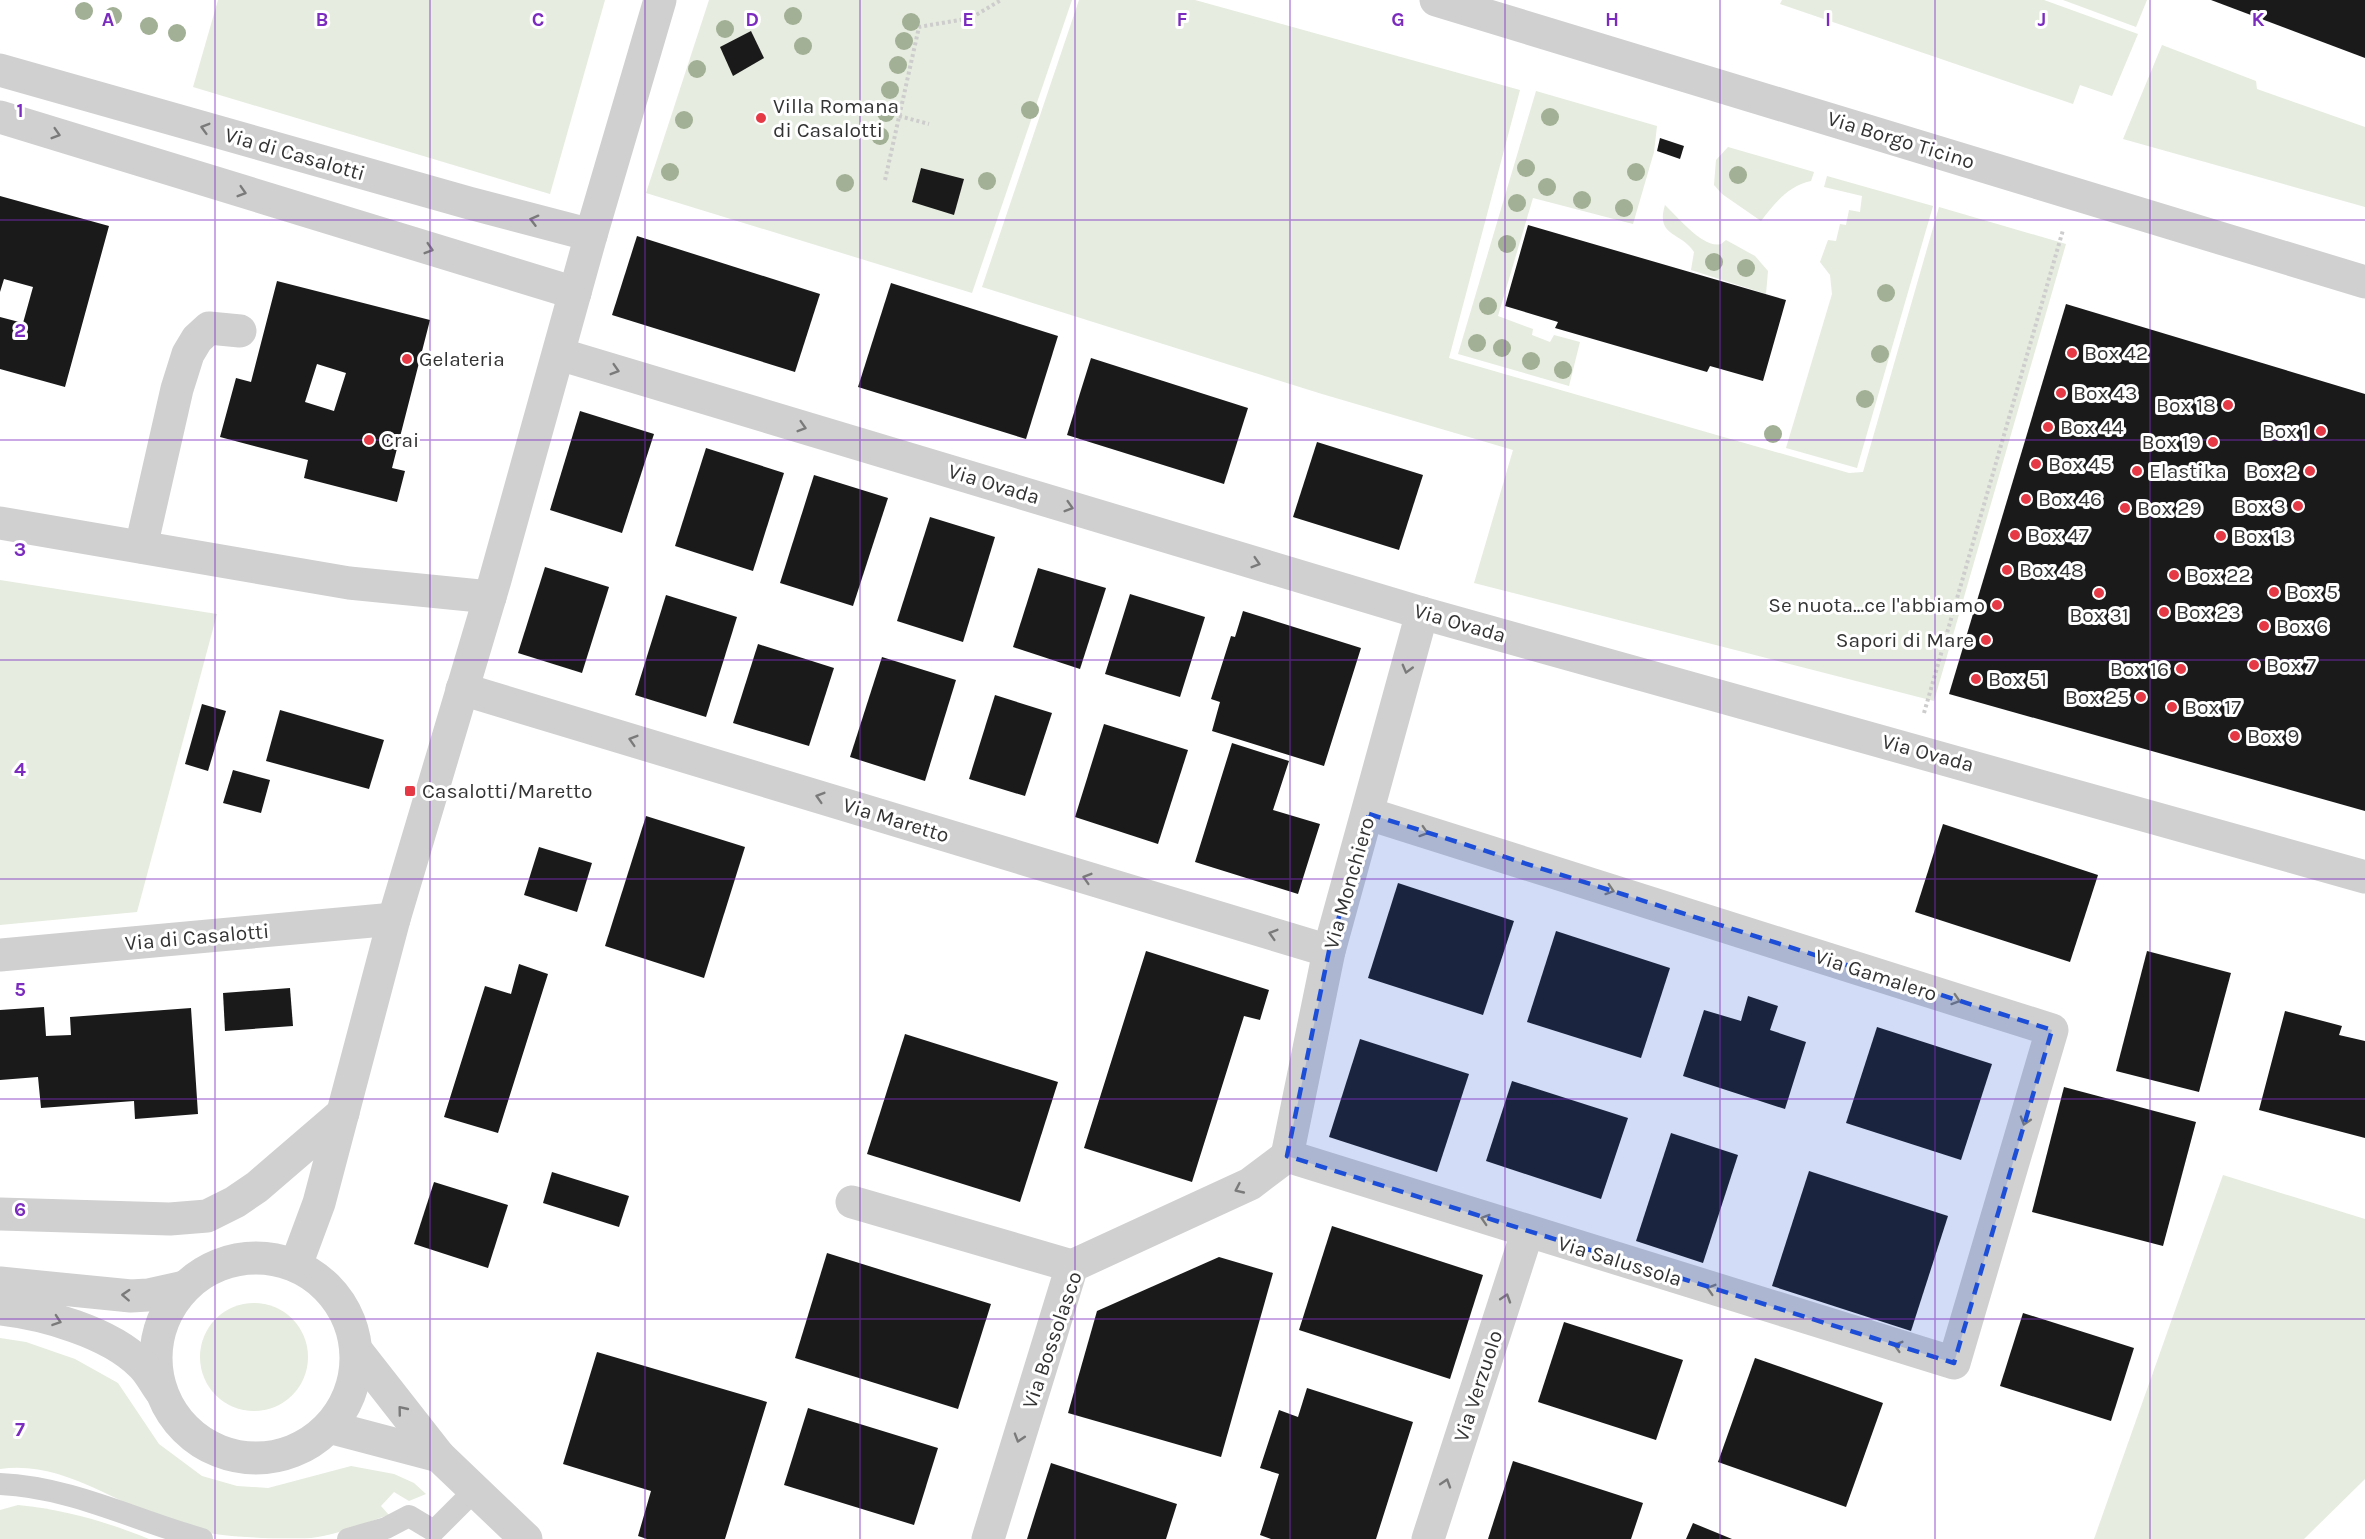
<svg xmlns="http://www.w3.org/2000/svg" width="2365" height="1539" font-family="Karla,sans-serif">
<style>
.green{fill:#e6ecdf}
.building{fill:#1a1a1a;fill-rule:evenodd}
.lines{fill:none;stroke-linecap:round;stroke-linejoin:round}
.path{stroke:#cdcdcd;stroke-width:4;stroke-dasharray:3 3;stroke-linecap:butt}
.service{stroke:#d0d0d0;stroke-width:22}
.minor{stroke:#d0d0d0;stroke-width:33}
.tertiary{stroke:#d0d0d0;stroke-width:33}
.tree{fill:#a2b095}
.oneway{stroke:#7a7a7a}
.marked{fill:#1d4ed8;fill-opacity:0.2;stroke:#1d4ed8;stroke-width:4.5;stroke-dasharray:12 8;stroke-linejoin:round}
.grid{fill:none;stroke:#7b2cbf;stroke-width:1.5;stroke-opacity:0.55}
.poi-dot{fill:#e63946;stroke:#fff;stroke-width:2}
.labels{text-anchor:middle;stroke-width:6;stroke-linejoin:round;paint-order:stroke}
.poi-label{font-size:21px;fill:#333;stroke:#fff;text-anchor:start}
.street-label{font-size:21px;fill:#333;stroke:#fff}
.grid-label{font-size:20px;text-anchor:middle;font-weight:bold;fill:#7b2cbf;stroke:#fff;stroke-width:6;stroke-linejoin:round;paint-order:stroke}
</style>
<rect width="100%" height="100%" fill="#fff"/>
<g class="green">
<polygon points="218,0 605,0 550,194 193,87"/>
<polygon points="709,0 1072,0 972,293 646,193"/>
<polygon points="1079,0 1195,0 1520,90 1449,358 1849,473 1863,472 1939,207 2066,244 1934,701 1474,583 1513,450 1322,394 982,287"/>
<polygon points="1782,0 2044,0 2138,34 2112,96 2080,85 2073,104 1780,4"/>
<polygon points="2063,0 2147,0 2136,27"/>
<polygon points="2162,45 2256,81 2257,89 2365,127 2365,207 2123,139"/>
<polygon points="1536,91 1657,126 1654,152 1633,224 1533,198 1498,316 1533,329 1532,335 1550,342 1554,335 1580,342 1569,386 1458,354"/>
<path d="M1728,147L1814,172L1811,181C1788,186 1775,203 1761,221L1722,194L1714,185L1716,160Z"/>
<polygon points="1827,176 1933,206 1857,468 1786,448 1832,294 1830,275 1820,262 1828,240 1836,241 1840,224 1846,225 1849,210 1860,212 1862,196 1824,187"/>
<path d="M1665,205C1677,216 1703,249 1721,244L1726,240L1755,256L1768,271L1766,294L1691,270L1694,252C1682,232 1655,237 1665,205Z"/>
<polygon points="0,580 217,614 137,912 0,925"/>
<polygon points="2223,1175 2365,1219 2365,1479 2304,1539 2094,1539"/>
<circle cx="254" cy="1357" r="54"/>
<path d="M0,1338L26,1342L75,1359L118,1383L159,1444L202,1476L237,1486L268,1488L351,1466L394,1474L414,1483L426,1494L409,1501L394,1492L381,1506L389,1515C364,1523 338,1535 311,1538C276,1539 223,1538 189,1529C127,1512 67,1459 0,1469Z"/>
<path d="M18,1505C66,1510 104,1521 149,1539H0V1510Z"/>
</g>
<g class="building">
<polygon points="2211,0 2365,0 2365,58"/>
<polygon points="751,31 764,58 733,76 720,47"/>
<polygon points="1660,138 1684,146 1680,159 1657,151"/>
<polygon points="921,168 964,179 954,215 912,202"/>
<polygon points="0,196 109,226 65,387 0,369 0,317 23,323 33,287 4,279 0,292"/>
<polygon points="1528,225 1786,300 1763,381 1710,366 1707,372 1555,328 1558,322 1505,306"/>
<polygon points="637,236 820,294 795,372 612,315"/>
<path d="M277,281L430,320L392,468L405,471L397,502L304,478L308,460L220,437L236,378L251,382ZM317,364L346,373L334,411L305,402Z"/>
<polygon points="891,283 1058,336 1026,439 858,387"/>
<polygon points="2066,304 2365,394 2365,811 1949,694"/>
<polygon points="1091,358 1248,408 1224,484 1067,435"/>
<polygon points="580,411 654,434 622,533 550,510"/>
<polygon points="1317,442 1423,475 1399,550 1293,517"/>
<polygon points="706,448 784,473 753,571 675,546"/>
<polygon points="814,475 888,498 853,606 780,583"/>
<polygon points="930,517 995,537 963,642 897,621"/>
<polygon points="545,567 609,587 582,673 518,653"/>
<polygon points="1038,568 1106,588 1080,669 1013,647"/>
<polygon points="1130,594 1205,617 1180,697 1105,674"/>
<polygon points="666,595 737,617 706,717 635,695"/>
<polygon points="1243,611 1361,648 1324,766 1212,731 1220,702 1211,699 1231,636 1235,637"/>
<polygon points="758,644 834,668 809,746 733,723"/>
<polygon points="882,657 956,680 925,781 850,757"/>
<polygon points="995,695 1052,713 1025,796 969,779"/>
<polygon points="202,704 226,711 208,771 185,764"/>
<polygon points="280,710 384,740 369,789 266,761"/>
<polygon points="1104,724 1188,750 1158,844 1075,817"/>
<polygon points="1232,743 1289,761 1273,810 1320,824 1298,894 1195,862"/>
<polygon points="233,770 270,780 261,813 223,803"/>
<polygon points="646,816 745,847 704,978 605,946"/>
<polygon points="1943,824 2098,875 2070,962 1915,912"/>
<polygon points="539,847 592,863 577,912 524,895"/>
<polygon points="1398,883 1514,921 1483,1015 1368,978"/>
<polygon points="1556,931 1670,968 1641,1058 1527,1022"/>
<polygon points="1146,951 1269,990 1260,1020 1244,1016 1192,1182 1084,1148"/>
<polygon points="2147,951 2231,973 2199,1092 2116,1071"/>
<polygon points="519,964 548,974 498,1133 444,1117 485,986 511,994"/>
<polygon points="290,988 293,1026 225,1031 223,993"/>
<polygon points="1748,996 1778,1006 1770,1030 1806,1042 1785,1109 1683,1076 1704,1010 1741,1021"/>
<polygon points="44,1007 46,1036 71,1035 70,1017 191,1008 198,1114 135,1119 134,1101 41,1108 38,1077 0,1080 0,1010"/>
<polygon points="2285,1011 2342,1026 2339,1035 2365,1041 2365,1138 2259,1110"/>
<polygon points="1877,1027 1992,1064 1961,1160 1846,1123"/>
<polygon points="905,1034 1058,1082 1020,1202 867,1154"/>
<polygon points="1360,1039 1469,1074 1437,1172 1329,1137"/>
<polygon points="1512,1081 1628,1118 1601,1199 1486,1161"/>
<polygon points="2064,1087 2196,1122 2163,1246 2032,1212"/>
<polygon points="1671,1133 1738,1155 1703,1263 1636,1241"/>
<polygon points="1809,1171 1948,1216 1911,1331 1772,1286"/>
<polygon points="552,1172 629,1196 619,1227 543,1203"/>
<polygon points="434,1182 508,1205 488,1268 414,1244"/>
<polygon points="1332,1226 1483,1275 1450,1379 1299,1330"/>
<polygon points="827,1253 991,1304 958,1409 795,1358"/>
<polygon points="1219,1257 1273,1273 1221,1457 1068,1413 1097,1311"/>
<polygon points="2023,1313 2134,1348 2111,1421 2000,1386"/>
<polygon points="1564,1322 1683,1360 1656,1440 1538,1402"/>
<polygon points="597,1352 767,1402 725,1539 647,1539 638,1536 651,1491 563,1464"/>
<polygon points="1755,1358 1883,1403 1846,1507 1718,1462"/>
<polygon points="1307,1388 1413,1422 1376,1539 1271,1539 1260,1535 1279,1474 1260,1468 1279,1410 1298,1417"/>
<polygon points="808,1408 938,1448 914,1525 784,1485"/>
<polygon points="1513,1461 1643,1503 1631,1539 1488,1539"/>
<polygon points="1051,1463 1177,1504 1166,1539 1027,1539"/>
<polygon points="1693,1523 1732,1539 1686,1539"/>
</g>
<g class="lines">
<g class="path">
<polyline points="899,116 929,124"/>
<polyline points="885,180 919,27 971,18 1001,0"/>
<polyline points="1924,713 2063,230"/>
</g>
<g class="service">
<path d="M0,1484C71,1487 134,1520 202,1539"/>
<polyline points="348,1539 386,1528 409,1516 434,1531 475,1490"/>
</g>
<g class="minor">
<polyline points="1436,0 2365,282"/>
<polyline points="0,70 469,203 591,235"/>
<polyline points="0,117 575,293"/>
<polyline points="559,354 1422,613 2365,877"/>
<polyline points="0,523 349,583 490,597"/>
<polyline points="141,547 177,389 188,354 197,339 209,328 240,331"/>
<polyline points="462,689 1329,951"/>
<polyline points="0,955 394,919"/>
<polyline points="1287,1156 1954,1363 2052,1030 1369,814"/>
<polyline points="1287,1156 1329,951 1422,613"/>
<polyline points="852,1202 1072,1266"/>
<polyline points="0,1214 170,1219 207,1216 235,1202 257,1187 343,1113"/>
<polyline points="988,1539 1072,1266 1250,1184 1287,1156"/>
<polyline points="1428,1539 1527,1233"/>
</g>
<g class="tertiary">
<circle cx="256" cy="1358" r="100"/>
<polyline points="296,1265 319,1203 394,919 495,580 591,235 660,0"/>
<polyline points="0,1283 131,1296 148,1295 184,1287"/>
<path d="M0,1309C44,1314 109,1332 141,1364C149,1371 154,1382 160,1390"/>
<polyline points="356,1350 439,1456 526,1539"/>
<polyline points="329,1427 439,1456"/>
</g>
</g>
<g class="tree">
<circle cx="84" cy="11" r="9"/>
<circle cx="113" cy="16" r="9"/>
<circle cx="793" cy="16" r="9"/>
<circle cx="911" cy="22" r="9"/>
<circle cx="149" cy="26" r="9"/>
<circle cx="725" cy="29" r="9"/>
<circle cx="177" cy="33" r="9"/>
<circle cx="904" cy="41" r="9"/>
<circle cx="803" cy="46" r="9"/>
<circle cx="898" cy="65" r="9"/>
<circle cx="697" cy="69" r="9"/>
<circle cx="890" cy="90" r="9"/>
<circle cx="1030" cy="110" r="9"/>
<circle cx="886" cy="113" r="9"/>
<circle cx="1550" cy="117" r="9"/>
<circle cx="684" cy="120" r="9"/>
<circle cx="880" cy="136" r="9"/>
<circle cx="1526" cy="168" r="9"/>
<circle cx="670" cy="172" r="9"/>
<circle cx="1636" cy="172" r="9"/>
<circle cx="1738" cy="175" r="9"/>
<circle cx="987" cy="181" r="9"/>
<circle cx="845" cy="183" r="9"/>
<circle cx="1547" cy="187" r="9"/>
<circle cx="1582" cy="200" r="9"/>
<circle cx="1517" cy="203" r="9"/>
<circle cx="1624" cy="208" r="9"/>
<circle cx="1507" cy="244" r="9"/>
<circle cx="1714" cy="262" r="9"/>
<circle cx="1746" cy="268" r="9"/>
<circle cx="1886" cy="293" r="9"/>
<circle cx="1488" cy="306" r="9"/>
<circle cx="1477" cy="343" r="9"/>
<circle cx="1502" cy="348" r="9"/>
<circle cx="1880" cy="354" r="9"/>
<circle cx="1531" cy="361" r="9"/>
<circle cx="1563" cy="370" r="9"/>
<circle cx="1865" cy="399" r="9"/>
<circle cx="1773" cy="434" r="9"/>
</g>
<defs><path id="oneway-chevron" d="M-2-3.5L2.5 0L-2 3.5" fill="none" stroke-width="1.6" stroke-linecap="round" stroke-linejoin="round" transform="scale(1.5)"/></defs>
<g class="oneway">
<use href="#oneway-chevron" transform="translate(205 128) rotate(-164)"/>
<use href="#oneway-chevron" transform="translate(56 134) rotate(17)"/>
<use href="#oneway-chevron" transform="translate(242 192) rotate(17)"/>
<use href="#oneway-chevron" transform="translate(534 220) rotate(-165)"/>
<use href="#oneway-chevron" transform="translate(429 249) rotate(17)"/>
<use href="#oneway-chevron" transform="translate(615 370) rotate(17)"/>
<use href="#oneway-chevron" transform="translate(802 427) rotate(17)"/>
<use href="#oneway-chevron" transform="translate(1069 507) rotate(17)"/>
<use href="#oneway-chevron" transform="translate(1256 563) rotate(17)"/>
<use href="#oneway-chevron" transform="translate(1407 669) rotate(105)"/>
<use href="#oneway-chevron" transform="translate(633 740) rotate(-163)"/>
<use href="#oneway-chevron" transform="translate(820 797) rotate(-163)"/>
<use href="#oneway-chevron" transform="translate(1424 832) rotate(18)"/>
<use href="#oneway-chevron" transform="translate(1087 878) rotate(-163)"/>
<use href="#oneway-chevron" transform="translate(1610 890) rotate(18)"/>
<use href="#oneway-chevron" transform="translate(1273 934) rotate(-163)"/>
<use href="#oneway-chevron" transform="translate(1956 1000) rotate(18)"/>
<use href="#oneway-chevron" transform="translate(2025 1121) rotate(107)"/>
<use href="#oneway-chevron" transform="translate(1239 1189) rotate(155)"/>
<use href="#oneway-chevron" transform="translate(1485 1219) rotate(-162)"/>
<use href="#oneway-chevron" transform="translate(1711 1289) rotate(-163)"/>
<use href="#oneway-chevron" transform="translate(126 1295) rotate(-177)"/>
<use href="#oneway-chevron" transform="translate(1506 1298) rotate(-72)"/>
<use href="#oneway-chevron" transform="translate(57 1321) rotate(19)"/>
<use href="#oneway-chevron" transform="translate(1898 1346) rotate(-163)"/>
<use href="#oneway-chevron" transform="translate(402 1410) rotate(-129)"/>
<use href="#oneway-chevron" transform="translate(1019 1438) rotate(107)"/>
<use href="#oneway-chevron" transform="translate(1446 1483) rotate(-72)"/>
</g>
<path class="marked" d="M1369,814L2052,1030L1954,1363L1287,1156L1329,951Z"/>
<path class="grid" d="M215,0V1539M430,0V1539M645,0V1539M860,0V1539M1075,0V1539M1290,0V1539M1505,0V1539M1720,0V1539M1935,0V1539M2150,0V1539M0,220H2365M0,440H2365M0,660H2365M0,879H2365M0,1099H2365M0,1319H2365"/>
<g class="poi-dot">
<circle cx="761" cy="118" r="6"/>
<circle cx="2072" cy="353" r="6"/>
<circle cx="407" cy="359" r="6"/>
<circle cx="2061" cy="393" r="6"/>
<circle cx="2228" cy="405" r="6"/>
<circle cx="2048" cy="427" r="6"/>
<circle cx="2321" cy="431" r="6"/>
<circle cx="369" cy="440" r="6"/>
<circle cx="2213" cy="442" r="6"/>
<circle cx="2036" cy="464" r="6"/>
<circle cx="2137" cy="471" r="6"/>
<circle cx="2310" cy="471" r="6"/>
<circle cx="2026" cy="499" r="6"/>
<circle cx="2298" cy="506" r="6"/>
<circle cx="2125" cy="508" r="6"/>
<circle cx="2015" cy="535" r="6"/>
<circle cx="2221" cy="536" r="6"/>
<circle cx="2007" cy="570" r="6"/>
<circle cx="2174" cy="575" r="6"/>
<circle cx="2274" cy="592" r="6"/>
<circle cx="2099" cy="593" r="6"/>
<circle cx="1997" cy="605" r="6"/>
<circle cx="2164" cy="612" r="6"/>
<circle cx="2264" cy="626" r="6"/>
<circle cx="1986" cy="640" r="6"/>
<circle cx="2254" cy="665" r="6"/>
<circle cx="2181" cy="669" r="6"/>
<circle cx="1976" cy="679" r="6"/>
<circle cx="2141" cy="697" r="6"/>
<circle cx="2172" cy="707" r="6"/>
<circle cx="2235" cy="736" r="6"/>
<rect x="404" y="785" width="12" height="12" rx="3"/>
</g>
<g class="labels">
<g class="poi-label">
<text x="773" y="113">Villa Romana<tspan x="773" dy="24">di Casalotti</tspan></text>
<text x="2084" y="360">Box 42</text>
<text x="419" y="366">Gelateria</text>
<text x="2073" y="400">Box 43</text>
<text x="2216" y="412" text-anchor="end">Box 18</text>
<text x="2060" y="434">Box 44</text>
<text x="2309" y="438" text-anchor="end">Box 1</text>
<text x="381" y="447">Crai</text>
<text x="2201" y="449" text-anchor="end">Box 19</text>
<text x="2048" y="471">Box 45</text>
<text x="2149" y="478">Elastika</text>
<text x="2298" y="478" text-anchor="end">Box 2</text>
<text x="2038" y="506">Box 46</text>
<text x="2286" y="513" text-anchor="end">Box 3</text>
<text x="2137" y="515">Box 29</text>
<text x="2027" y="542">Box 47</text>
<text x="2233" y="543">Box 13</text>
<text x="2019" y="577">Box 48</text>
<text x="2186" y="582">Box 22</text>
<text x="2286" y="599">Box 5</text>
<text x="1985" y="612" text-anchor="end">Se nuota...ce l'abbiamo</text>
<text x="2176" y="619">Box 23</text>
<text x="2099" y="622" text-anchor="middle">Box 31</text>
<text x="2276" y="633">Box 6</text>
<text x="1974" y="647" text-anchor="end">Sapori di Mare</text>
<text x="2266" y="672">Box 7</text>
<text x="2169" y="676" text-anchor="end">Box 16</text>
<text x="1988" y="686">Box 51</text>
<text x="2129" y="704" text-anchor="end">Box 25</text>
<text x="2184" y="714">Box 17</text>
<text x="2247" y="743">Box 9</text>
<text x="422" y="798">Casalotti/Maretto</text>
</g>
<g class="street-label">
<text transform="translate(1901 140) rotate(17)" y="7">Via Borgo Ticino</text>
<text transform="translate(295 154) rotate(16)" y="7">Via di Casalotti</text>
<text transform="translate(994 484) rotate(17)" y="7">Via Ovada</text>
<text transform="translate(1460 623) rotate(16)" y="7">Via Ovada</text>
<text transform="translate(1928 753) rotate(15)" y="7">Via Ovada</text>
<text transform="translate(896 820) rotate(17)" y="7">Via Maretto</text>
<text transform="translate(1349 883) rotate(-74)" y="7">Via Monchiero</text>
<text transform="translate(197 937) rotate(-5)" y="7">Via di Casalotti</text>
<text transform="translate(1876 975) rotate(18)" y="7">Via Gamalero</text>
<text transform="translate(1620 1261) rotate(17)" y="7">Via Salussola</text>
<text transform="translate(1052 1340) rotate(-71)" y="7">Via Bossolasco</text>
<text transform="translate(1478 1386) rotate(-72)" y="7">Via Verzuolo</text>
</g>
</g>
<g class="grid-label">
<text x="108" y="26">A</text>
<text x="322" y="26">B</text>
<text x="538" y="26">C</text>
<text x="752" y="26">D</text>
<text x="968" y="26">E</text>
<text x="1182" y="26">F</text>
<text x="1398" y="26">G</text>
<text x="1612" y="26">H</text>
<text x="1828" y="26">I</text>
<text x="2042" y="26">J</text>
<text x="2258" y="26">K</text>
<text x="20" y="117">1</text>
<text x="20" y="337">2</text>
<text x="20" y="556">3</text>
<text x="20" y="776">4</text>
<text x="20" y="996">5</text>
<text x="20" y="1216">6</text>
<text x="20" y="1436">7</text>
</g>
</svg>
